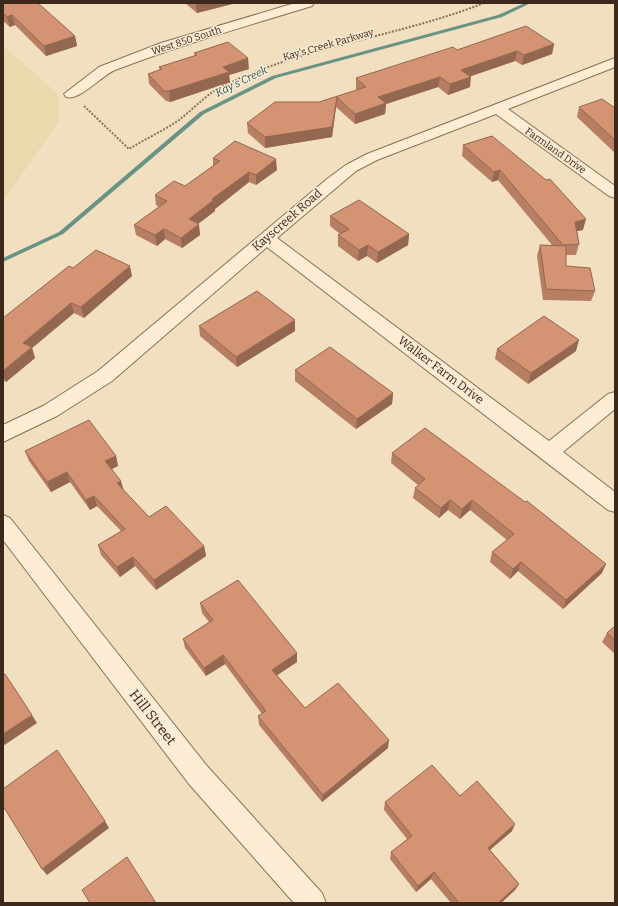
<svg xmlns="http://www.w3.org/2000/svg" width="618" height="906" font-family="Bitter,serif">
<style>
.farmland{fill:#e9daad}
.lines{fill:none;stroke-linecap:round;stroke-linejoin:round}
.stream{fill:#699385;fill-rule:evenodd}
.minor-casing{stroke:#8d6f56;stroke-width:2}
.path{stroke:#8d6f56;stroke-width:2;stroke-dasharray:2 1.5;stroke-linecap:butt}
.minor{fill:#fcedd4;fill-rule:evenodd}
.wall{fill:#b67e62}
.shaded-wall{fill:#946750}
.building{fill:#d49372;stroke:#946750}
.labels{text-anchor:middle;stroke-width:3;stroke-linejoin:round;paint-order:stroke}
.far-street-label{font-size:10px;fill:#3c291c;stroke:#f9ead1}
.far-water-label{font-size:11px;font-style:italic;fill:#2a5d55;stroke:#f9ead1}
.street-label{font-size:12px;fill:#3c291c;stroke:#f9ead1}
.near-street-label{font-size:14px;fill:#3c291c;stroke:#f9ead1}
</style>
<rect width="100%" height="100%" fill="#f2dfc0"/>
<polygon class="farmland" points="3,46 58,94 59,121 3,202"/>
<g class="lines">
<polygon class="stream" points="525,3 531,3 502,17 276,78 204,114 63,234 3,262 3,258 59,232 200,112 272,76 498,15"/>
<g class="minor-casing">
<g id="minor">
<path d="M295,3H314L312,6C246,26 180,45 115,70C101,76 80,101 66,97L64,94L99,67L161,43Z"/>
<polygon points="615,58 615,67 508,109 615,186 615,198 609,196 496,114 377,160 356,171 277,238 549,441 608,394 615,392 615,409 563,452 615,492 615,512 608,510 267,247 112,381 57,416 3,442 3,425 43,406 98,371 327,179 346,165 367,154"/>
<polygon points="3,515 10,518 207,766 322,893 326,903 294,903 189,784 3,540"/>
</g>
</g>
<path class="path" d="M84,106L129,149C145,139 163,131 179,120C192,110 205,96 219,88C302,46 398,37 484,3"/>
<use href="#minor" class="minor"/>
</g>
<g class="wall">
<polygon points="3,3 75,36 77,46 46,56 15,25 10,27 3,21"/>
<polygon points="185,3 236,3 197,13"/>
<polygon points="554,44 552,54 522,65 515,61 470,76 470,87 448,95 438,87 386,104 385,114 355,124 336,107 332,137 265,148 248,133 247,123 319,102 357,90 356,89 356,78 457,50"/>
<polygon points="194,53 249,69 229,75 230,82 170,102 166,101 149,84 148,74 160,70 159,67 195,56"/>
<polygon points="579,107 615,108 615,153 577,117"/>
<polygon points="492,136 583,230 577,231 579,244 576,255 566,255 566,266 595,291 591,301 543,300 537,256 540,245 552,245 498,180 492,182 462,156 463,145"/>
<polygon points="213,158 277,170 256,185 249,182 215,209 215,211 198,224 200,235 182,248 165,239 157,246 136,235 134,225 159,207 156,205 155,195 185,186 213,166"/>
<polygon points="330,216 409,234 408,245 377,263 367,256 358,261 338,246 338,235 340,234 330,226"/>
<polygon points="73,268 132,276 84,318 74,313 32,348 35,358 6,382 3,380 3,318"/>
<polygon points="295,320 295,331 237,367 200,336 199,326"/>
<polygon points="497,349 576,351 528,384 495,359"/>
<polygon points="295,370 393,393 392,404 356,429 295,381"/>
<polygon points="25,451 116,456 118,466 112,469 123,490 149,517 204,546 206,556 156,590 135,566 120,577 101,555 98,545 121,531 97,506 90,510 70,482 51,492 29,461"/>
<polygon points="392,453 602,573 563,609 518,571 510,579 490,562 492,552 507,540 470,510 460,519 448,510 439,518 413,498 415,488 418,485 391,463"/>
<polygon points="200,603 297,662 277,675 305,708 388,748 322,802 259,725 258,716 262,714 225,664 206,676 185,648 183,639 209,622 202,613"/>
<polygon points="615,626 615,654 602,642 607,633"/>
<polygon points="460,796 512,831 490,850 519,884 515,890 501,903 451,903 431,879 416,892 390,859 391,852 407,839 384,810 385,802"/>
</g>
<g class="shaded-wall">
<polygon points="199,3 236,3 197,13 196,4"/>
<polygon points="12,15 15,25 10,27 7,17"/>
<polygon points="75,36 77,46 46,56 44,46"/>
<polygon points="554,44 552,54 522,65 524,55"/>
<polygon points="517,51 515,61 460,80 461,70"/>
<polygon points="248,58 249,69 229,75 230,82 170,102 169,91 223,67"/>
<polygon points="440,77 438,87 386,104 385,114 355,124 355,114 378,97"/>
<polygon points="471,77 470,87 448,95 450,84"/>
<polygon points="337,97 336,107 332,137 265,148 265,137"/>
<polygon points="276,159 277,170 256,185 256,175"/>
<polygon points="500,170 498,180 492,182 494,172"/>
<polygon points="249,172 249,182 215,209 215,211 190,230 189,219 212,199"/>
<polygon points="586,219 583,230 572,232 575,222"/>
<polygon points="199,224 200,235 182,248 181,238"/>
<polygon points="164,229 165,239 157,246 155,235"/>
<polygon points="409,234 408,245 377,263 378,252"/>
<polygon points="368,245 367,256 358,261 359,250"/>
<polygon points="130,266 132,276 84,318 81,307"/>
<polygon points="71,303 74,313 32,348 35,358 6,382 3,373 3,371 23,343"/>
<polygon points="295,320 295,331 237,367 236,357"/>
<polygon points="579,340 576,351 528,384 531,373"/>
<polygon points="393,393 392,404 356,429 357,419"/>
<polygon points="116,456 118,466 108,471 105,461"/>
<polygon points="67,472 70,482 51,492 47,482"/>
<polygon points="121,481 124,491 117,483"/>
<polygon points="94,496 97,506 90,510 86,500"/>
<polygon points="450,500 448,510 439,518 441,508"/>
<polygon points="472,500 470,510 460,519 462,509"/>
<polygon points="204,546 206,556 156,590 154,580"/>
<polygon points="133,557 135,566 120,577 117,567"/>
<polygon points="521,562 518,571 510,579 513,569"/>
<polygon points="606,564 602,573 563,609 566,600"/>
<polygon points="297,653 297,662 273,678 272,670"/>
<polygon points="223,655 225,664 206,676 204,668"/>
<polygon points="32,715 37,723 3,746 3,734"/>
<polygon points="389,740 388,748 322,802 323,795"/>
<polygon points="105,821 109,828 47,875 42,869"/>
<polygon points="515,824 512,831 485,854 488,848"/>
<polygon points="434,872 431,879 416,892 418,886"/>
<polygon points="519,884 515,890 501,903 498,903"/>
</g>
<g class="building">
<polygon points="3,3 38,3 75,36 44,46 12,15 7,17 3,13"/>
<polygon points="526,26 554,44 524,55 517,51 461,70 471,77 450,84 440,77 378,97 386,103 355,114 337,97 332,127 265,137 247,123 275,102 319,102 366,87 356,78 453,47 457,50"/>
<polygon points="228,42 248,58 223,67 229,72 169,91 164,91 148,74 162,69 159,67 197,55 194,53"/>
<polygon points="602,99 615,108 615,140 579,107"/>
<polygon points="492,136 546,180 550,179 586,219 575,222 579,244 563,245 500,170 494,172 463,145"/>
<polygon points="235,141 276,159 256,175 249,172 212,199 214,200 189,219 199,224 181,238 164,229 155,235 134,225 167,201 155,195 174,181 185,186 220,161 213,158"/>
<polygon points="359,200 409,234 378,252 368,245 359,250 338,235 349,229 330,216"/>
<polygon points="540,245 566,246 566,266 590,268 595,291 546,289"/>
<polygon points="96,250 130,266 81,307 71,303 23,343 32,347 3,371 3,318 69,266 73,268"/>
<polygon points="257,291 295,320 236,357 199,326"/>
<polygon points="544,316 579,340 531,373 497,349"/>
<polygon points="330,347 393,393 357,419 295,370"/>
<polygon points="89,420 116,456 105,461 121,481 117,483 149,517 166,506 204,546 154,580 133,557 117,567 98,545 125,529 94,496 86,500 67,472 47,482 25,451"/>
<polygon points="425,428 525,502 527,501 606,564 566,600 521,562 513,569 492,552 514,534 472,500 462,509 450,500 441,508 415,488 425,479 392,453"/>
<polygon points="238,580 297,653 272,670 305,708 338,683 389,740 323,795 258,716 266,711 223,655 204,668 183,639 213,620 200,603"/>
<polygon points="615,626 615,640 607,633"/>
<polygon points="5,674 32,715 3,734 3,675"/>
<polygon points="57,750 105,821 42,869 3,806 3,789"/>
<polygon points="432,765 460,796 477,781 515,824 488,848 519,884 498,903 459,903 434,872 418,886 391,852 412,836 385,802"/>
<polygon points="127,857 156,903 90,903 82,890"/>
</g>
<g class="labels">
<g class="far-street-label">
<text transform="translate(186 40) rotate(-18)" y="4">West 850 South</text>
<text transform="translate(328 44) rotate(-16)" y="4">Kay's Creek Parkway</text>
<text transform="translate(556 150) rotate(35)" y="4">Farmland Drive</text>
</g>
<g class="far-water-label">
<text transform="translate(241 81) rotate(-26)" y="4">Kay's Creek</text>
</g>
<g class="street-label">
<text transform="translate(287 220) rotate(-41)" y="4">Kayscreek Road</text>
<text transform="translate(441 370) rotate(37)" y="4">Walker Farm Drive</text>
</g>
<g class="near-street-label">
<text transform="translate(153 717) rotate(52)" y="5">Hill Street</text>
</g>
</g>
<rect width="618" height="906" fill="none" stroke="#3c291c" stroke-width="8"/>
</svg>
